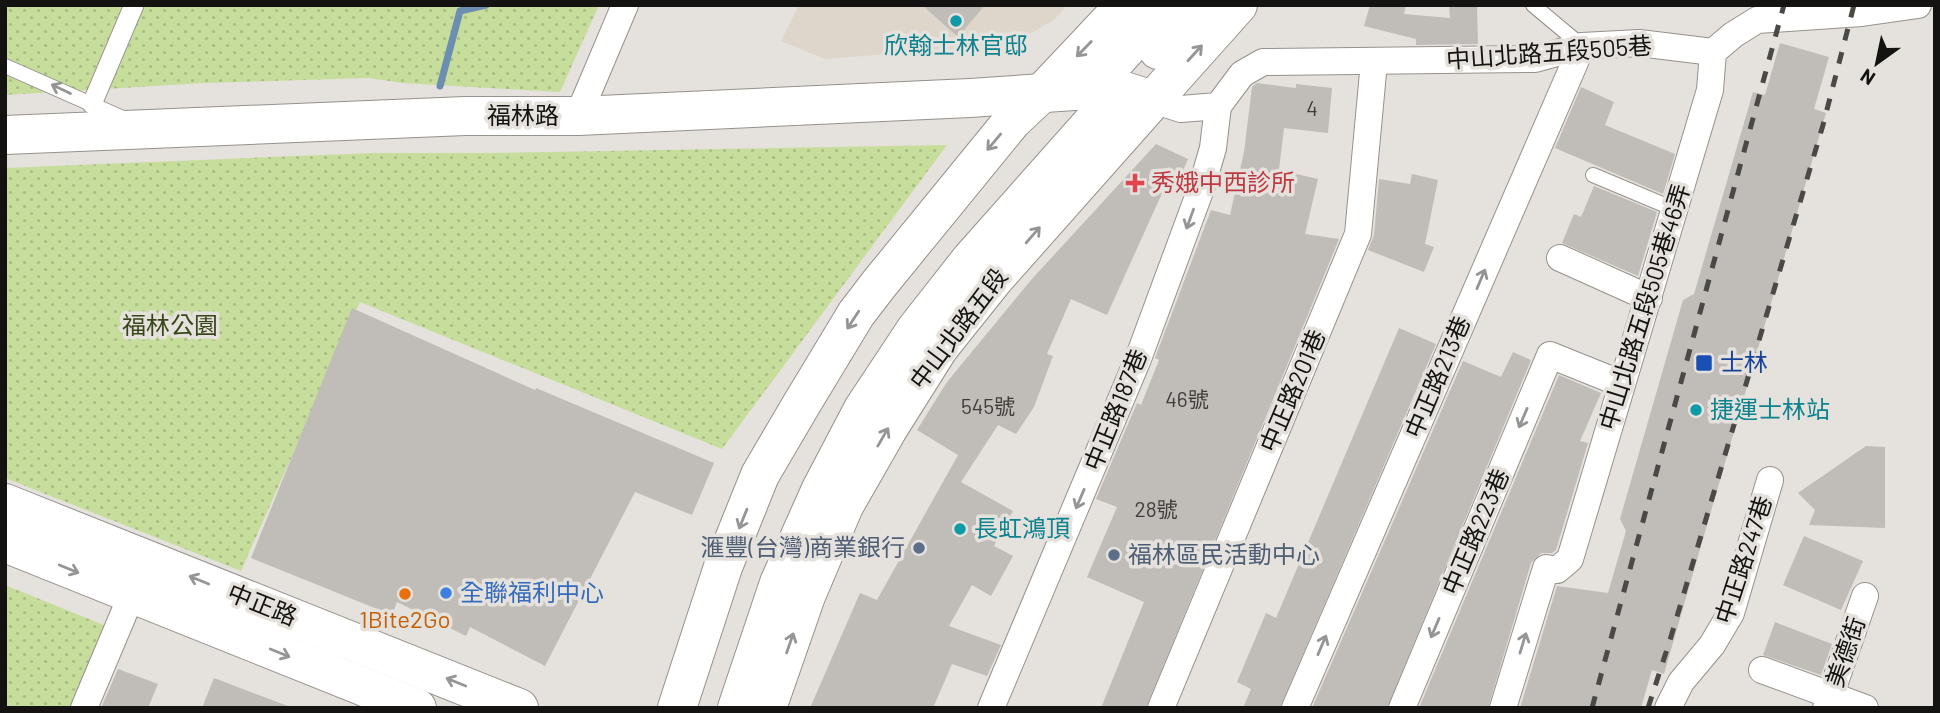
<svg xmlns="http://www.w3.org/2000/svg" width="1940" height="713" font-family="Barlow,'Noto Sans TC',sans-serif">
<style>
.built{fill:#ded6ca}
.park{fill:url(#park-dots)}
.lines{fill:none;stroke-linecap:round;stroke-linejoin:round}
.stream{stroke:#6c8eb1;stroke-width:7}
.building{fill:#c0bcb7}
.service-casing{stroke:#95928d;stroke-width:16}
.pedestrian-casing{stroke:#95928d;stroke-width:21}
.minor-casing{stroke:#95928d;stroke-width:28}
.secondary-casing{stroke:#95928d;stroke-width:40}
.primary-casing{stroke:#95928d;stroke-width:40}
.service{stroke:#fff;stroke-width:14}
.pedestrian{stroke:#fff;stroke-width:19}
.minor{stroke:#fff;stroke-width:26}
.secondary{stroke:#fff;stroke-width:38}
.primary{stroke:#fff;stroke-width:38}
.rail{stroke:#4a4946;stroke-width:5;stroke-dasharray:12 12;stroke-linecap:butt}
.oneway{stroke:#959594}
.culture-dot{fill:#0f9aa8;stroke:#e5e1dc;stroke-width:2.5}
.health-dot{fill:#e0444e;stroke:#e5e1dc;stroke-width:2.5}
.transit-dot{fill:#1a4fb4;stroke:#e5e1dc;stroke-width:2.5}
.service-dot{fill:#5c6f8a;stroke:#e5e1dc;stroke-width:2.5}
.shop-dot{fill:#3f7fe0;stroke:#e5e1dc;stroke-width:2.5}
.food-dot{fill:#e8710a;stroke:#e5e1dc;stroke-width:2.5}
.labels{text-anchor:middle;stroke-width:7;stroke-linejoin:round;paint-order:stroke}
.number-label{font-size:21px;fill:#3f3d3a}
.culture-label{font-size:24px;fill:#0d838f;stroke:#e5e1dc;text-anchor:start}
.street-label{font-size:24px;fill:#141311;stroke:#e5e1dc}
.health-label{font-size:24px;fill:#be3a42;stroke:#e5e1dc;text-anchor:start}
.park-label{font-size:24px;fill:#394718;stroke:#e5e1dc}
.transit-label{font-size:24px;fill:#164399;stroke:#e5e1dc;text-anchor:start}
.service-label{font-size:24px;fill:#4e5e75;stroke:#e5e1dc;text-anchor:end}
.shop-label{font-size:24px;fill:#366cbe;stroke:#e5e1dc;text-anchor:start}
.food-label{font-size:24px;fill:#c56008;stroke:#e5e1dc}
</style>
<defs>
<pattern id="park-dots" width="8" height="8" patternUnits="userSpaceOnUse" patternTransform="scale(1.75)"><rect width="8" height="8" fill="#c7dd9c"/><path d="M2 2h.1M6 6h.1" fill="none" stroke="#aabd85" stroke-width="1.8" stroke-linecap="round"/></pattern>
</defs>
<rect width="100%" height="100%" fill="#e5e1dc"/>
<polygon class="built" points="799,5 1067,5 1055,19 1013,44 825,59 781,41"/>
<g class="park">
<polygon points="5,5 599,5 560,92 403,83 368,78 204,83 5,95"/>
<polygon points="947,145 722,449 360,302 241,571 5,478 5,168 373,153 495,153"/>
<polygon points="5,585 106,626 74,708 5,708"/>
</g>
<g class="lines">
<polyline class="stream" points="440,86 460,11 486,5"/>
</g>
<g class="building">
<polygon points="922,5 985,5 958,37"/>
<polygon points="1370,5 1406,5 1404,14 1450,18 1449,5 1477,5 1478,44 1416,45 1416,39 1364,26"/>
<polygon points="1780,43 1829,57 1814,109 1826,113 1664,674 1652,670 1641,708 1520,708 1557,586 1608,593 1626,531 1620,519 1683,300 1694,294 1753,92 1765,95"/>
<polygon points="1257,83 1296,88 1296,84 1332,88 1328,133 1284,128 1279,170 1318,179 1305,234 1339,239 1146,708 1101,708 1144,602 1087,577 1117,507 1096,499 1137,403 1141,405 1159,360 1155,358 1211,210 1230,215 1244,152 1252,87"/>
<polygon points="1581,87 1614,102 1605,125 1675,154 1663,194 1555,148"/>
<polygon points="1156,144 1188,159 1172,195 1163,191 1107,315 1071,299 1047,354 1053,356 1034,407 1016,434 998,425 961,482 1013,511 994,546 1013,556 991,596 972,585 949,626 1001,645 987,676 952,664 933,708 810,708 860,593 877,600 958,455 917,430 947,382 1031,280"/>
<polygon points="1412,174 1438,180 1425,244 1434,247 1424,272 1368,250 1374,235 1379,179 1410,184"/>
<polygon points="1594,186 1657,212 1638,276 1562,243 1574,214 1581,217"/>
<polygon points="352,308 535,390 536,388 714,463 692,515 635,492 545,666 470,627 466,636 397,602 392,615 251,558"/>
<polygon points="1399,328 1436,344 1280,708 1243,708 1251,689 1237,682 1266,613 1276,618"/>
<polygon points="1513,352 1531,360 1387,708 1312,708 1463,361 1501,377"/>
<polygon points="1559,375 1601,393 1580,441 1588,443 1556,550 1552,553 1541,553 1531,563 1488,708 1419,708"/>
<polygon points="1866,446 1885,447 1885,528 1809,525 1815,510 1798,493"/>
<polygon points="1804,536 1863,561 1841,610 1783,585"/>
<polygon points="1775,622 1832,644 1821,675 1763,655"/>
<polygon points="118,669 158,684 148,708 101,708"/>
<polygon points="214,678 288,706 288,708 202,708"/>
</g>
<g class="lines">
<g class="service-casing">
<g id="service">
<polyline points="1533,5 1582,46"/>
<polyline points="5,66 125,119"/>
<polyline points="1593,175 1674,209"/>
</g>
</g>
<g class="pedestrian-casing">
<polyline id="pedestrian" points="92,104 134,5"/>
</g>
<g class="minor-casing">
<g id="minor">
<polyline points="1153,100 1181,109 1218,106 1242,74 1263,62 1535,59 1582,46 1639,43 1713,52 1733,35 1757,20 1862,13 1918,5"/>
<polyline points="578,116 625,5"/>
<polyline points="1560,258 1649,298"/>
<polyline points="1762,670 1865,708"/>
<polyline points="84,708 132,594"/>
<polyline points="991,708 1138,359 1202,186 1213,148 1218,106"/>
<polyline points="1161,708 1358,234 1374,62"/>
<polyline points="1295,708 1582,46"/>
<polyline points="1402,708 1550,355 1622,384"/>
<polyline points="1503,708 1546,568 1557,570 1570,559 1710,90 1713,52"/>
<polyline points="1668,708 1681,682 1712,645 1731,613 1770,480"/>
<polyline points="1826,708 1865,596"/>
</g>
</g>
<g class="secondary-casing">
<g id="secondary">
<polyline points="5,503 519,708"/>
<polyline points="5,543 417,708"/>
<polyline points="677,708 723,567 760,475 801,405 856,314 879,284 1012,121 1042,93"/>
<polyline points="737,708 779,583 821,489 863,409 916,329 971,259 1121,90"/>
<polyline points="767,708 806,596 844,506 888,429 939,348 995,278 1153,100"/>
</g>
</g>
<g class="primary-casing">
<g id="primary">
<polyline points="1158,50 1198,5"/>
<polyline points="1089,90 1166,5"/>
<polyline points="1042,93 1125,5"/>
<polyline points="5,135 465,116 578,116 970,98 1089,90 1121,90 1153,100 1238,5"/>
</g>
</g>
<use href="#service" class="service"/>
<use href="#pedestrian" class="pedestrian"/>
<use href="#minor" class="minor"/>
<use href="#secondary" class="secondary"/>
<use href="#primary" class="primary"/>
<g class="rail">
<polyline points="1592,708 1784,5"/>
<polyline points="1648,708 1670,640 1823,125 1854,5"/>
</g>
</g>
<defs><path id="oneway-shaft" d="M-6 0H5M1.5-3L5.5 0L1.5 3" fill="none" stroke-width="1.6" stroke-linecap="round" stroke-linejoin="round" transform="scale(1.75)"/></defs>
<g class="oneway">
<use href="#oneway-shaft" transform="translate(1084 49) rotate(134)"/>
<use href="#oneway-shaft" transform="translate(1195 53) rotate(-48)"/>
<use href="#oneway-shaft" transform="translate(61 89) rotate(-155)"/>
<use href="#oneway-shaft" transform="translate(994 142) rotate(130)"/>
<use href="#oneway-shaft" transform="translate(1190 219) rotate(110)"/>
<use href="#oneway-shaft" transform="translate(1033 235) rotate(-49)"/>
<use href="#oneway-shaft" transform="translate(1481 279) rotate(-67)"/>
<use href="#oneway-shaft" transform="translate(853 320) rotate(123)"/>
<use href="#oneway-shaft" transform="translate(1523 418) rotate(113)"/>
<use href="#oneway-shaft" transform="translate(883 437) rotate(-60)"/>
<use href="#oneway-shaft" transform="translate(1080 499) rotate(113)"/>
<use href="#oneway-shaft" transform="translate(743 519) rotate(112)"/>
<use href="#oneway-shaft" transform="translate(69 569) rotate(22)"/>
<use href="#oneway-shaft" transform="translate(199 580) rotate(-158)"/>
<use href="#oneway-shaft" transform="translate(1435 628) rotate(113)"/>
<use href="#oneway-shaft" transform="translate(790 643) rotate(-71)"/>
<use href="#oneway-shaft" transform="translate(1523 643) rotate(-73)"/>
<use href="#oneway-shaft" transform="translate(1322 645) rotate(-67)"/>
<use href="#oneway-shaft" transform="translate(280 653) rotate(22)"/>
<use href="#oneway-shaft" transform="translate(456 682) rotate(-158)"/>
</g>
<g class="culture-dot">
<circle cx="956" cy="21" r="7"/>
<circle cx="1696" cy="410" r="7"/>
<circle cx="960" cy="529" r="7"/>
</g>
<path class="health-dot" d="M1131.5 172.5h7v7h7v7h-7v7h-7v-7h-7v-7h7z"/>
<rect class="transit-dot" x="1695" y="354" width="18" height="18" rx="3.5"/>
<g class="service-dot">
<circle cx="919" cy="548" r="7"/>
<circle cx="1114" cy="555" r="7"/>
</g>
<circle class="shop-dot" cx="446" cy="593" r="7"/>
<circle class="food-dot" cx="405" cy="594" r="7"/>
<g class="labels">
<g class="number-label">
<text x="1312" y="116">4</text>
<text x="1187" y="407">46號</text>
<text x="988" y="414">545號</text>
<text x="1156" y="517">28號</text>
</g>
<g class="culture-label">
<text x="956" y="54" text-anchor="middle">欣翰士林官邸</text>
<text x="1710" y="418">捷運士林站</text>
<text x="974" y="537">長虹鴻頂</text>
</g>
<g class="street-label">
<text transform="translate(1549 53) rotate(-4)" y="8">中山北路五段505巷</text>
<text x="523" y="124">福林路</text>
<text transform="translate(1645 307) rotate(-73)" y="8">中山北路五段505巷46弄</text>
<text transform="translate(959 329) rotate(-53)" y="8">中山北路五段</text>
<text transform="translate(1438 377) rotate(-67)" y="8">中正路213巷</text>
<text transform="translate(1293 391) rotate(-67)" y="8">中正路201巷</text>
<text transform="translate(1116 410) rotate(-68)" y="8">中正路187巷</text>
<text transform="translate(1476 532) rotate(-67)" y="8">中正路223巷</text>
<text transform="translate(1744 560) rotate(-72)" y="8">中正路247巷</text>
<text transform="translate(262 605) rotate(22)" y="8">中正路</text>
<text transform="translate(1846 652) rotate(-71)" y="8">美德街</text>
</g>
<g class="health-label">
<text x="1151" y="191">秀娥中西診所</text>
</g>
<g class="park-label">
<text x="170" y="334">福林公園</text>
</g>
<g class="transit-label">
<text x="1720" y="371">士林</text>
</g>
<g class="service-label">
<text x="905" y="556">滙豐(台灣)商業銀行</text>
<text x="1128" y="563" text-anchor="start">福林區民活動中心</text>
</g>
<g class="shop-label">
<text x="460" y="601">全聯福利中心</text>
</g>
<g class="food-label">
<text x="405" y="628">1Bite2Go</text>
</g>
</g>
<rect width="1940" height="713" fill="none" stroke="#141311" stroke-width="14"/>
<g transform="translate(1877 63) rotate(213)" stroke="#e5e1dc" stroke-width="5" paint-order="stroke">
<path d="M0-5L12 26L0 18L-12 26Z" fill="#141311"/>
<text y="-10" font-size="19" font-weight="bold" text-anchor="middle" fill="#141311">N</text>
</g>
</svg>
